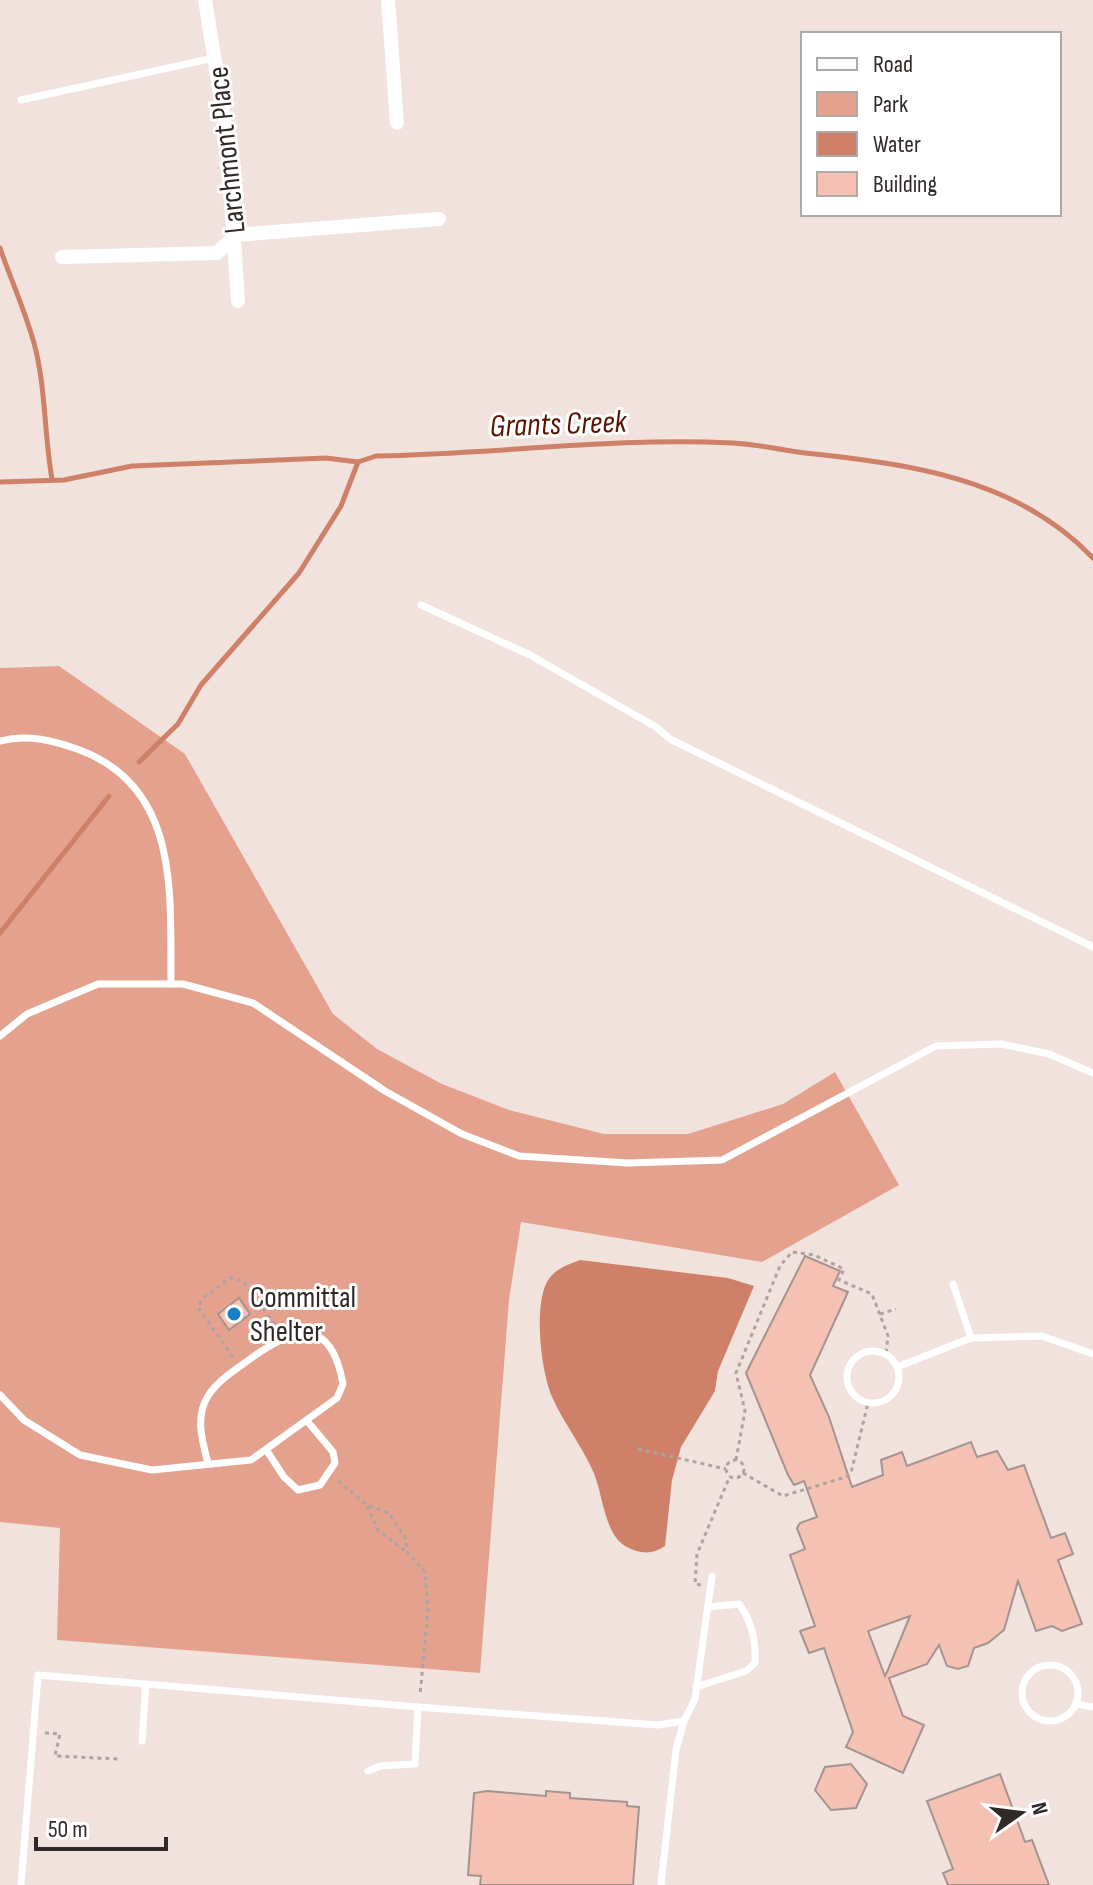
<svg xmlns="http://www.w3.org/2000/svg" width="1093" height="1885" font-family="'Sofia Sans Condensed',sans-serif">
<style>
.green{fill:#e4a28e}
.water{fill:#cf8068}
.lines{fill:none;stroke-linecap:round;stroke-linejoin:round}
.stream{stroke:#cf8068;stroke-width:5}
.building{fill:#f4c1b2;stroke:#a49490;stroke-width:2;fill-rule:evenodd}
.path{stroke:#afa39f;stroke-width:3;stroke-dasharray:4 4;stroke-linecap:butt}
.lane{stroke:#fff;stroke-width:7}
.street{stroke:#fff;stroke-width:14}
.poi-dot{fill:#177ec9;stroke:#fff;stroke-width:3}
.labels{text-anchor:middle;stroke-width:6;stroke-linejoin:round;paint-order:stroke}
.street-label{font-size:30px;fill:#2f2927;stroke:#fff}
.poi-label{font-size:30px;fill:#2f2927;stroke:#fff;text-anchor:start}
.water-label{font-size:32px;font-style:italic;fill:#5b1400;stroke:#fff}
</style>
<rect width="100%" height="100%" fill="#f2e2dd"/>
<polygon class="green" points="59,666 185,754 333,1014 377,1049 442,1084 509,1110 604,1134 688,1134 783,1104 835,1072 899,1185 762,1262 521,1222 509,1300 480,1673 57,1640 60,1528 0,1522 0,668"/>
<path class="water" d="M580,1260L728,1278L754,1286L718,1371L715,1391L681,1447L672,1480L665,1546C653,1555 639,1554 625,1546C603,1532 603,1491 592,1469C581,1445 564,1423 553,1399C541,1373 534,1310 546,1284C552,1270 567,1265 580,1260Z"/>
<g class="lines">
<g class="stream">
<path d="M0,248C11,280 25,311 34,343C46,387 44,434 52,479"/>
<path d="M0,482L64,480L132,466L326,458L358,462L376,456C495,454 614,437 733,443C757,444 780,450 805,453C909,464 1017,478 1093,558"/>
<polyline points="139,762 178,724 201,685 299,573 341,506 358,462"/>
<polyline points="0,933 109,796"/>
</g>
</g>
<g class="building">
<path d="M805,1256L840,1271L833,1286L848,1292L810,1375L829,1417L852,1487L883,1475L881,1460L902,1452L907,1466L971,1442L977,1457L997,1451L1008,1470L1024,1465L1051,1538L1065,1533L1073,1554L1058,1560L1082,1624L1062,1631L1052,1626L1036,1631L1018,1581L1004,1630L988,1643L974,1648L968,1666L958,1669L947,1666L939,1645L927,1664L889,1678L903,1716L924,1725L903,1773L846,1747L853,1732L824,1648L809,1653L800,1631L815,1626L790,1555L805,1549L797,1528L800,1523L817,1517L804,1481L794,1485L788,1475L746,1373ZM910,1616L887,1672L885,1676L868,1631Z"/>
<polygon points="239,1298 250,1314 229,1330 218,1314"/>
<polygon points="851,1764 867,1784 856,1808 831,1810 815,1790 825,1767"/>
<polygon points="1000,1774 1025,1842 1032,1840 1049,1885 948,1885 943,1873 953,1869 927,1801"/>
<polygon points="487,1791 546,1796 546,1791 570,1793 570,1798 627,1802 627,1806 639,1807 633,1885 480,1885 481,1876 468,1875 474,1793"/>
</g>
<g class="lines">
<g class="path">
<polyline points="880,1314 896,1309"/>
<polyline points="233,1357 198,1307 203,1298 230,1278 243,1281 279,1330"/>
<polyline points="638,1449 726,1469"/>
<polyline points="736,1460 745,1411 736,1373 780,1266 792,1252 814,1255 844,1269 839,1280 872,1294 888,1336 886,1354"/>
<circle cx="735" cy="1469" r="9"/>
<polyline points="743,1473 783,1496 846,1477 851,1473 868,1403"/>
<polyline points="338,1481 367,1505 389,1513 405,1537 408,1553 425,1572 428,1610 420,1695"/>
<polyline points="367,1506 378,1530 408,1553"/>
<polyline points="701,1585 695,1584 697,1554 730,1476"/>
<polyline points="45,1733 60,1734 55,1756 119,1759"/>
</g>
<g class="lane">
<polyline points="21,100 214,58"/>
<polyline points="421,605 530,655 656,727 670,739 1093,947"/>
<path d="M0,741C26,734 52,740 77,749C181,786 170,894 171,984"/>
<polyline points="0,1036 27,1014 98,984 183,984 253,1003 385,1091 462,1134 519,1156 628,1163 722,1160 936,1046 1001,1044 1049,1054 1093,1073"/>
<polyline points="953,1284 971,1338"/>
<circle cx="873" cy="1377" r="26"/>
<polyline points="897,1367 971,1338 1042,1336 1093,1354"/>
<path d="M0,1395L24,1420L80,1455L152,1470L251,1460L337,1398L343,1384C331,1316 295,1326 250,1359C236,1369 217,1381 208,1396C195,1417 202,1441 208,1463"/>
<polyline points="267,1451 284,1477 298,1490 320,1485 335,1463 333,1452 308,1422"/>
<circle cx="1050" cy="1693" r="28"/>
<path d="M696,1687L746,1671L755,1663C756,1643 752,1621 739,1604L708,1607"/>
<polyline points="1076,1704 1093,1707"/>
<polyline points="418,1707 658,1725 684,1721 695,1699 712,1576"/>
<polyline points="142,1741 146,1684"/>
<polyline points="21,1885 38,1675 418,1707 415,1764 380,1766 368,1771"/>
<polyline points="661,1885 676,1750 684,1721"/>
</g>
<g class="street">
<polyline points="205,0 227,137 238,301"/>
<polyline points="388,0 397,123"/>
<polyline points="62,257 217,253 236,235 439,219"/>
</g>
</g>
<circle class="poi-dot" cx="234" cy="1314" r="8"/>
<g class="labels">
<g class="street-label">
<text transform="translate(226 150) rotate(-96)" y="10">Larchmont Place</text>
</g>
<g class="poi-label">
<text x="250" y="1307">Committal<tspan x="250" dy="34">Shelter</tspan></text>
</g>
<g class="water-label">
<text transform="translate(558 423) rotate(-2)" y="11">Grants Creek</text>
</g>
</g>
<rect x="801" y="32" width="260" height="184" fill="#ffffff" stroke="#aca9a9" stroke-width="2"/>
<rect x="817" y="58" width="40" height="12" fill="#ffffff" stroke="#aca9a9" stroke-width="2"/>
<text x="873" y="72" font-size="24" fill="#2f2927">Road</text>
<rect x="817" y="92" width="40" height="24" fill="#e4a28e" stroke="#aca9a9" stroke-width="2"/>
<text x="873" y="112" font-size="24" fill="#2f2927">Park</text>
<rect x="817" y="132" width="40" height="24" fill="#cf8068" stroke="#aca9a9" stroke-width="2"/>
<text x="873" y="152" font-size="24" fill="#2f2927">Water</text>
<rect x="817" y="172" width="40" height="24" fill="#f4c1b2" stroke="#aca9a9" stroke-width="2"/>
<text x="873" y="192" font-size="24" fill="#2f2927">Building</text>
<g transform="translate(1021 1813) rotate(76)" stroke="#ffffff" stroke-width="6" paint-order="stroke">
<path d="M0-6L14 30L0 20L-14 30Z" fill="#2f2927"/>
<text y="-12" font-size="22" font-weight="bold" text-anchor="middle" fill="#2f2927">N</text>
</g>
<path d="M36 1837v12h130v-12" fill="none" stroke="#2f2927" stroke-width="4"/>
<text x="48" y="1837" font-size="24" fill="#2f2927" stroke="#ffffff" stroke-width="6" paint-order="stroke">50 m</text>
</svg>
